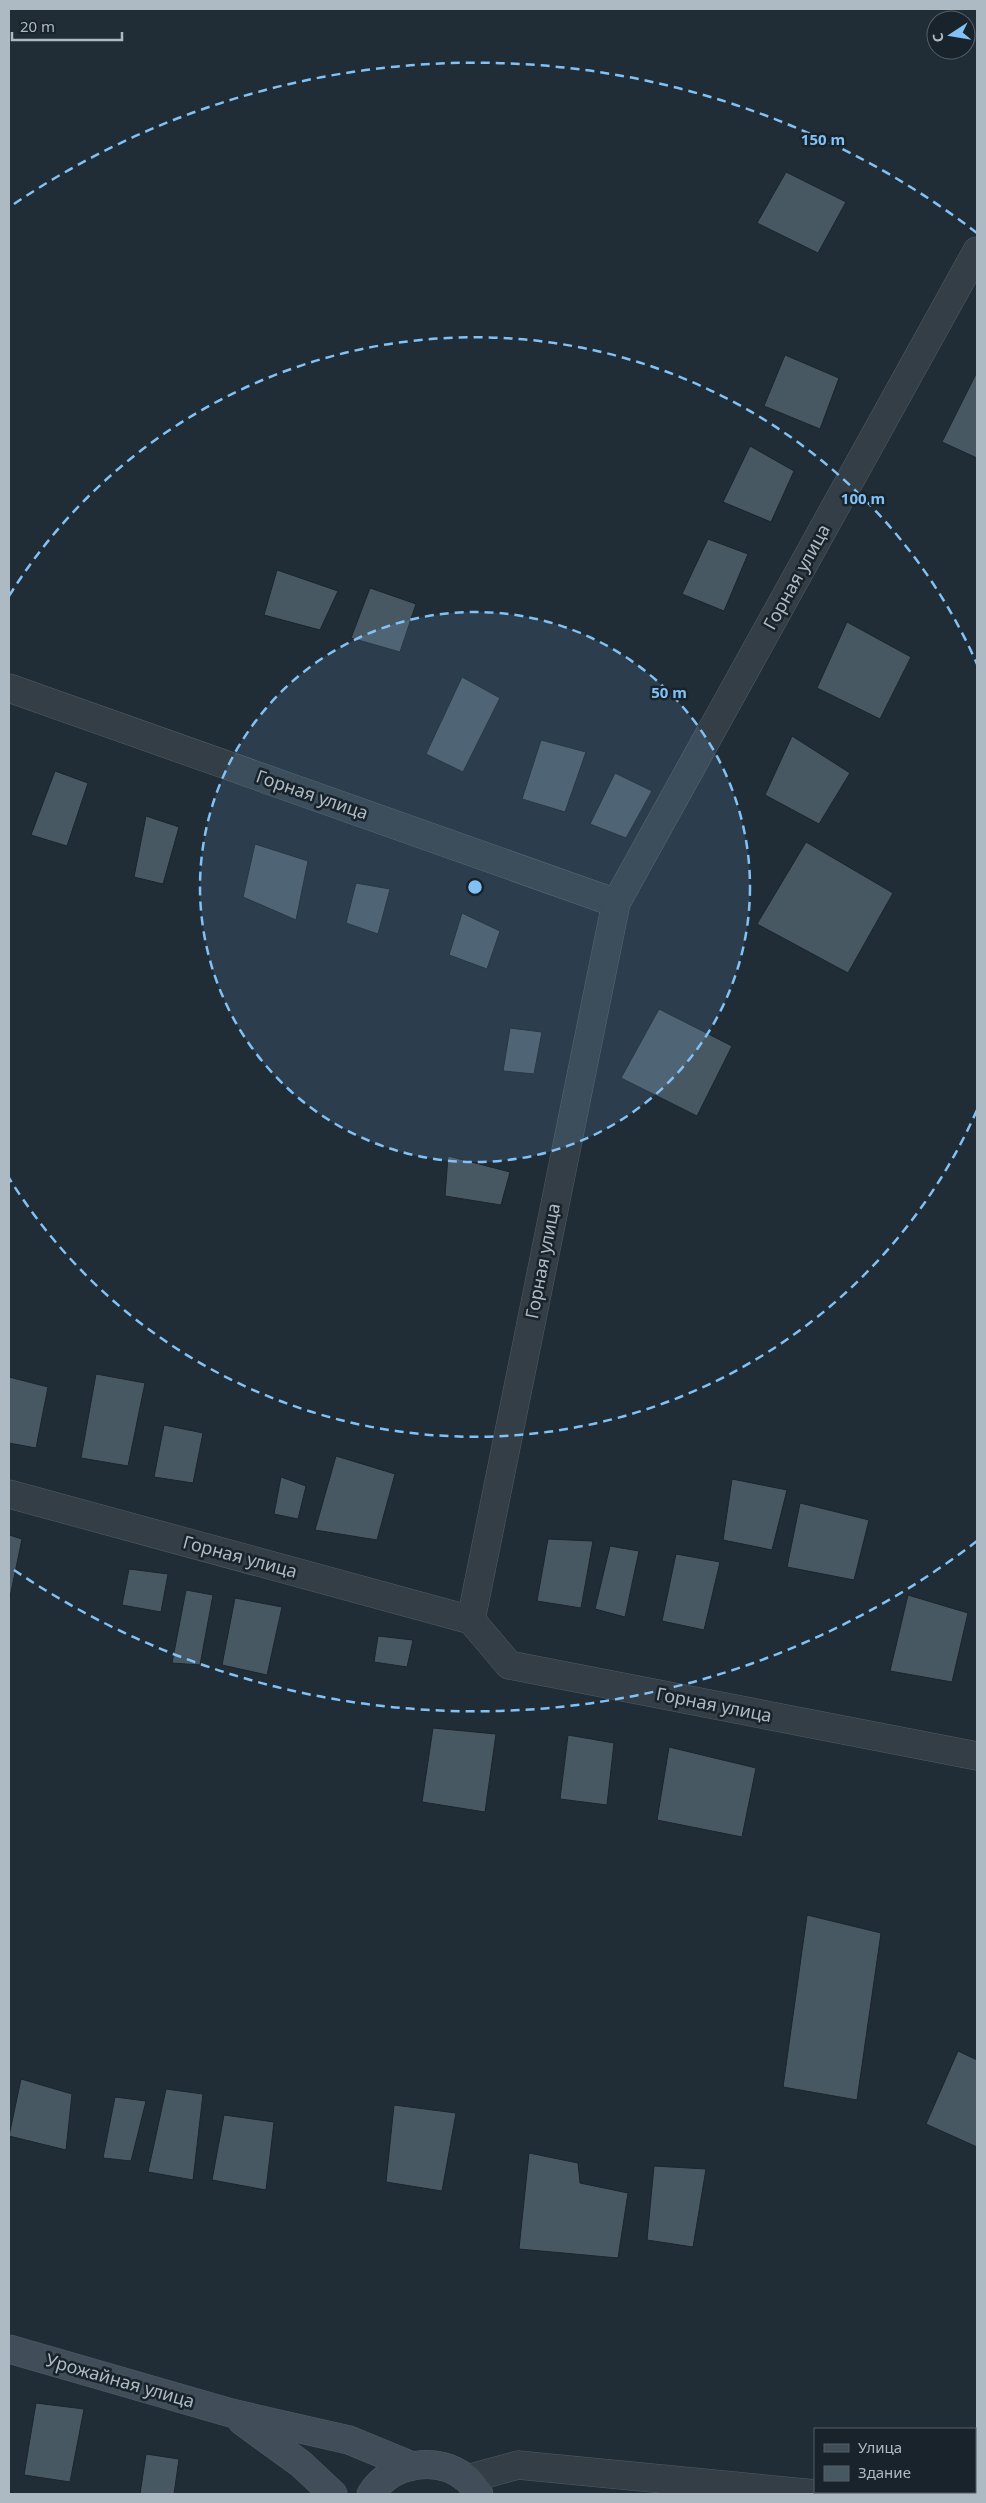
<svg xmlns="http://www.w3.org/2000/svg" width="986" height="2503" font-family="'Noto Sans',sans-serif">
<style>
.building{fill:#485862;stroke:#1b252d}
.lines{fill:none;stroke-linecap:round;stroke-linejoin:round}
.minor-casing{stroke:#515c64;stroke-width:29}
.tertiary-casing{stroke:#515c64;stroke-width:29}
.secondary-casing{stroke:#515c64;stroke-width:29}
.minor{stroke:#333e46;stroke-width:28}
.tertiary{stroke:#333e46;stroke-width:28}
.secondary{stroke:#414e59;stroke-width:28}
.ring{fill:none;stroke:#81c1f5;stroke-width:2.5;stroke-dasharray:9 6}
.labels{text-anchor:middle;stroke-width:5;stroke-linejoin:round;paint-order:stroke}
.street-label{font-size:18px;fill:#adbac3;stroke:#19232b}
.centre{fill:#81c1f5;stroke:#19232b;stroke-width:2.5}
.ring-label{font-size:15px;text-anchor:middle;font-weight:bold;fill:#81c1f5;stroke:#19232b;stroke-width:5;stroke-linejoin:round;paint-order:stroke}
</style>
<rect width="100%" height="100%" fill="#202d36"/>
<g class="building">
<polygon points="786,172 846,202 818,253 757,223"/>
<polygon points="785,355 839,378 820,429 764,406"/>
<polygon points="977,372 977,458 942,442"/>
<polygon points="750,446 794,471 771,522 723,502"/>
<polygon points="708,539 748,554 724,611 682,594"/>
<polygon points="277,570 338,591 320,630 264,615"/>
<polygon points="370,588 416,604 400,652 351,638"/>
<polygon points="847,622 911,657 880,719 817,688"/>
<polygon points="462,677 500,698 463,772 426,754"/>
<polygon points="792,736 850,773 819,824 765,795"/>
<polygon points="541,740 586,752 565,812 522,799"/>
<polygon points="55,771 88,783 67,846 31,835"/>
<polygon points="615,773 652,791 626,838 590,824"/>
<polygon points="146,816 179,827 163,884 134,877"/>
<polygon points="806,842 893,893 848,973 757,924"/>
<polygon points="255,844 308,861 296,920 243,897"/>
<polygon points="356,883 390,889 378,934 346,923"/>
<polygon points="462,913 500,931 487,969 449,955"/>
<polygon points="659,1009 732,1046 697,1116 621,1078"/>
<polygon points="510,1028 542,1032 534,1074 503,1071"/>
<polygon points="448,1156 510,1172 501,1205 445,1196"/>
<polygon points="96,1374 145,1383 128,1466 81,1458"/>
<polygon points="9,1377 48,1387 36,1448 9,1443"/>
<polygon points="164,1425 203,1433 193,1483 154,1477"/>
<polygon points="336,1456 395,1474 377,1540 315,1530"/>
<polygon points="281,1477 306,1486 298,1519 274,1514"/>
<polygon points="732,1479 787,1490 772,1550 723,1540"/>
<polygon points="800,1503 869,1520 854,1580 787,1567"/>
<polygon points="9,1535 22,1539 10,1597 9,1596"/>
<polygon points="548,1539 593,1541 581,1608 537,1601"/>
<polygon points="610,1546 639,1551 625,1617 595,1609"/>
<polygon points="676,1554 720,1562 704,1630 662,1621"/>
<polygon points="129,1569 168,1574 161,1612 122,1605"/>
<polygon points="186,1590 213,1595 200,1665 172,1663"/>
<polygon points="908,1595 968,1613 952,1682 890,1671"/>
<polygon points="235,1598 282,1607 267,1675 222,1665"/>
<polygon points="378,1636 413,1640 407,1667 374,1662"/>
<polygon points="433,1728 496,1734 485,1812 422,1802"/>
<polygon points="568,1735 614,1743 607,1805 560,1799"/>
<polygon points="669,1747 756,1768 742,1837 657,1820"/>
<polygon points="807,1915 881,1933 857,2100 783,2087"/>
<polygon points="958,2051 977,2060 977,2147 926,2124"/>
<polygon points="21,2079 72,2094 66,2150 9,2136"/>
<polygon points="166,2089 203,2094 193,2180 148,2172"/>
<polygon points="115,2097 146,2101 131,2161 103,2158"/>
<polygon points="394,2105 456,2113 442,2191 386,2182"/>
<polygon points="224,2115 274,2122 266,2190 212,2180"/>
<polygon points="529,2153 578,2163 580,2183 628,2193 618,2258 519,2249"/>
<polygon points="654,2166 706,2169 693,2247 647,2240"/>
<polygon points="36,2403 84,2409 70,2482 24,2475"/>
<polygon points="146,2454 179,2459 174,2494 140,2494"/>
</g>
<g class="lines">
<g class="minor-casing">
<g id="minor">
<polyline points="9,688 616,903"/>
<polyline points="9,1494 471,1620 509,1665 977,1756"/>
<polyline points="471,1620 616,903 977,251"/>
</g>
</g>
<g class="tertiary-casing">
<polyline id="tertiary" points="467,2479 518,2465 816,2494"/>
</g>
<g class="secondary-casing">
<g id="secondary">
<polyline points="9,2349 231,2413 349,2440 412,2466"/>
<polyline points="242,2421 301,2464 333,2494"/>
<path d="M371,2494C391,2463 437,2454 467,2479C471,2483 475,2489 479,2494"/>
</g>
</g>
<use href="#minor" class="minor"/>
<use href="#tertiary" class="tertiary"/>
<use href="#secondary" class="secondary"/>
</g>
<circle cx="475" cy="887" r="275" fill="#81c1f5" fill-opacity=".12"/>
<g class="ring">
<circle cx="475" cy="887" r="275"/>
<path d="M977 1110A549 549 0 0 1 9 1178M9 596A549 549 0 0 1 977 664"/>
<path d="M977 1541A824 824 0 0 1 14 1570M14 204A824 824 0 0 1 977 233"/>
</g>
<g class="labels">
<g class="street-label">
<text transform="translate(797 577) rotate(-61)" y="6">Горная улица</text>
<text transform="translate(312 795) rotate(19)" y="6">Горная улица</text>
<text transform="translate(543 1261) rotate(-79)" y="6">Горная улица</text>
<text transform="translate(240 1557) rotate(15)" y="6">Горная улица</text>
<text transform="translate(714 1705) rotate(11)" y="6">Горная улица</text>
<text transform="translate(120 2381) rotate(16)" y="6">Урожайная улица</text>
</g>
</g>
<circle cx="475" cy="887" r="8" class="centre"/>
<g class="ring-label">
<text x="823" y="145">150 m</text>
<text x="863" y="504">100 m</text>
<text x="669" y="698">50 m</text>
</g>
<rect width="986" height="2503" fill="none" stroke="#adbac3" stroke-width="20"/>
<rect x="814" y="2428" width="162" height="65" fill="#19232b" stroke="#545f68"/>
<rect x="824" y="2444" width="25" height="8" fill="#414e59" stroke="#545f68"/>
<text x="858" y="2453" font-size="15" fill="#adbac3">Улица</text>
<rect x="824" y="2466" width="25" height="15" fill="#485862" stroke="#545f68"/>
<text x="858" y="2478" font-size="15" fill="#adbac3">Здание</text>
<g transform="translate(951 35) rotate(258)"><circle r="24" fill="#19232b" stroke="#545f68"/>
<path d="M0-4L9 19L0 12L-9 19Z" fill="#81c1f5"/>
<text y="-8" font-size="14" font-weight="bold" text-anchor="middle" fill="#adbac3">С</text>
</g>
<path d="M12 32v8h110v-8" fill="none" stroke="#adbac3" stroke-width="2.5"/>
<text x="20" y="32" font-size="15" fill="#adbac3" stroke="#19232b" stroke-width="4" paint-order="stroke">20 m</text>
</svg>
